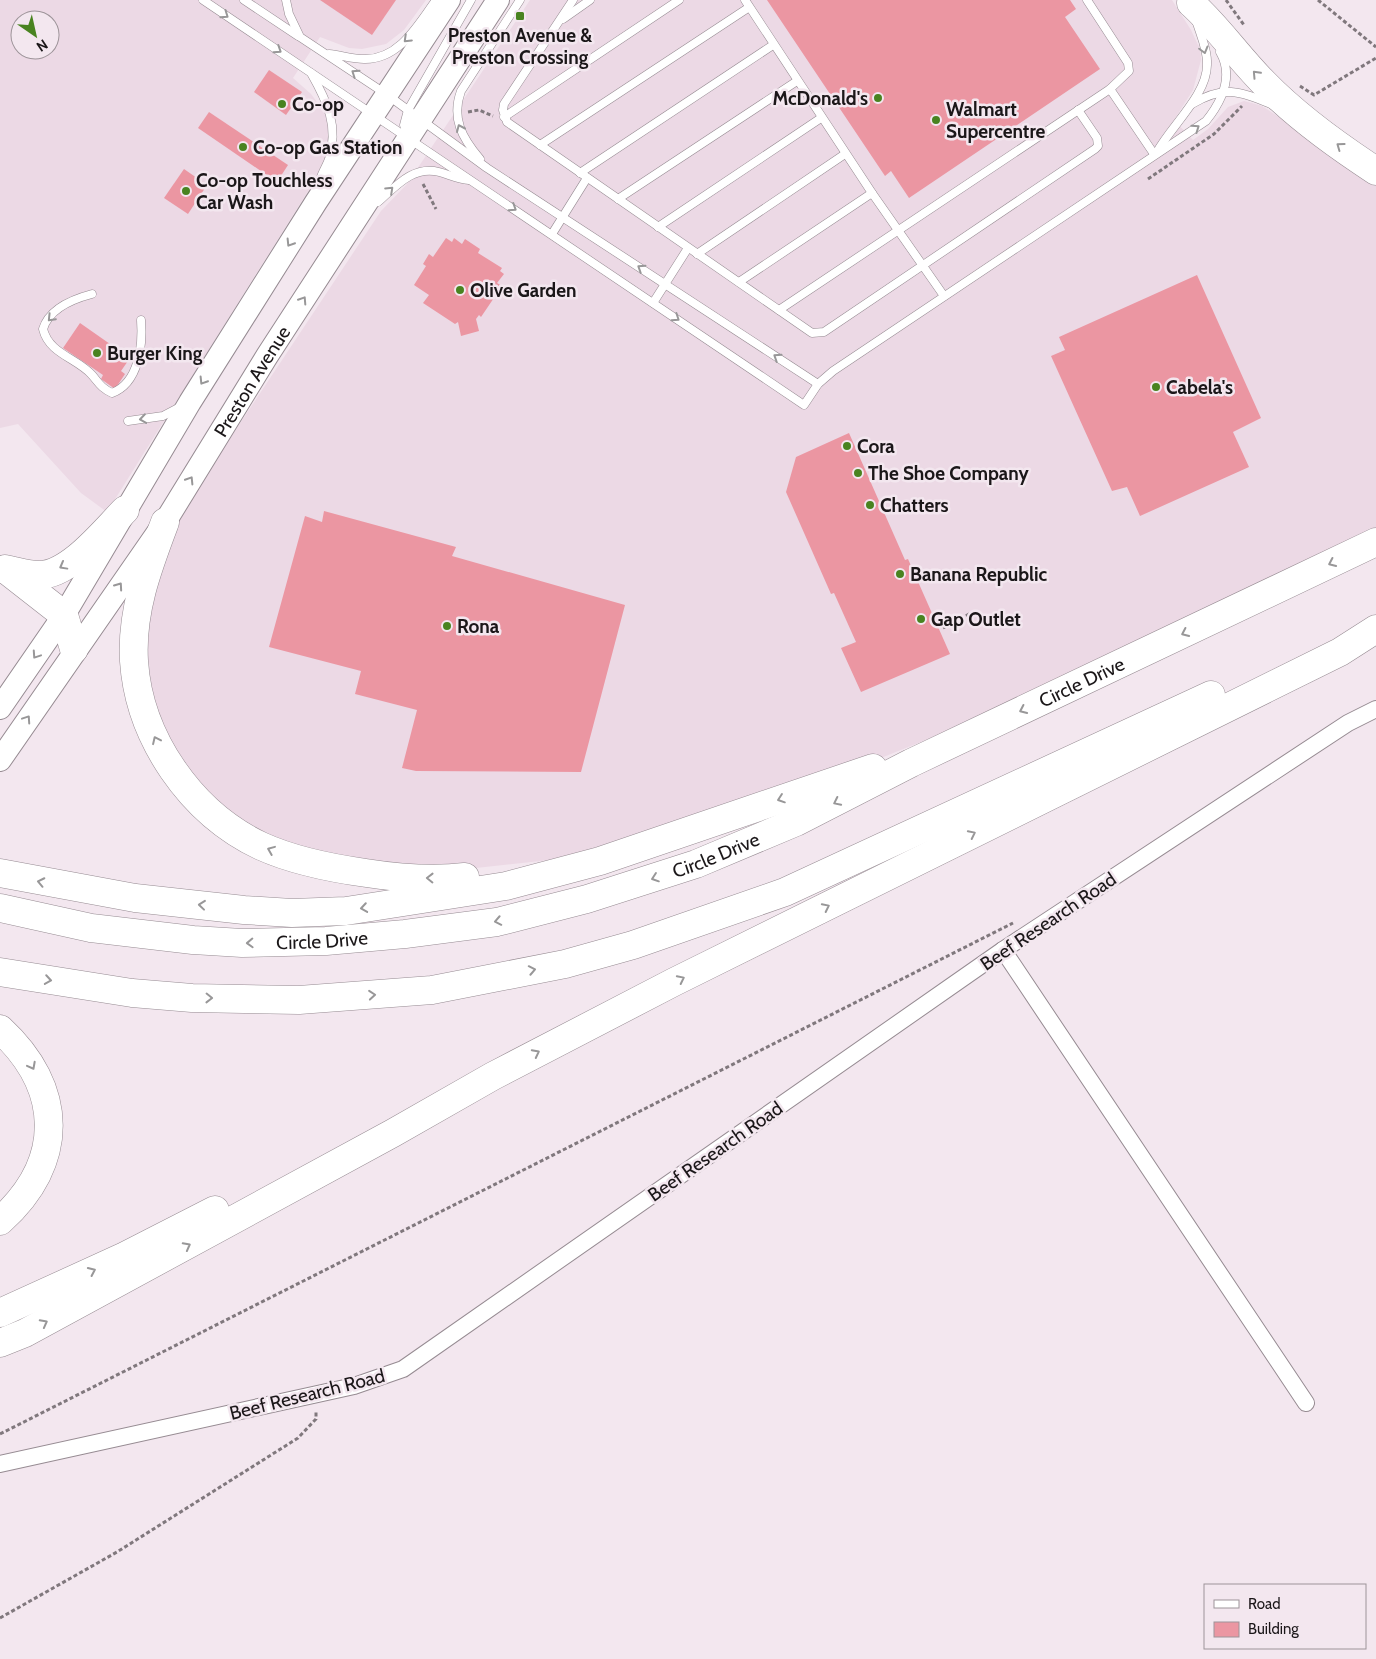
<svg xmlns="http://www.w3.org/2000/svg" width="1376" height="1659" font-family="Cabin,sans-serif">
<style>
.built{fill:#ecd9e5;fill-rule:evenodd}
.building{fill:#eb96a2}
.lines{fill:none;stroke-linecap:round;stroke-linejoin:round}
.service-casing{stroke:#968b92;stroke-width:9}
.minor-casing{stroke:#968b92;stroke-width:18}
.secondary-casing{stroke:#968b92;stroke-width:24}
.motorway-casing{stroke:#968b92;stroke-width:29}
.path{stroke:#80787d;stroke-width:3;stroke-dasharray:4 2.5;stroke-linecap:butt}
.service{stroke:#fff;stroke-width:8}
.minor{stroke:#fff;stroke-width:16}
.secondary{stroke:#fff;stroke-width:22}
.motorway{stroke:#fff;stroke-width:28}
.oneway{stroke:#989798}
.poi-dot{fill:#498320;stroke:#f3e7ef;stroke-width:2}
.labels{text-anchor:middle;stroke-width:5;stroke-linejoin:round;paint-order:stroke}
.poi-label{font-size:19px;font-weight:bold;fill:#1b1719;stroke:#f3e7ef;text-anchor:start}
.street-label{font-size:19px;fill:#1b1719;stroke:#f3e7ef}
</style>
<rect width="100%" height="100%" fill="#f3e7ef"/>
<g class="built">
<path d="M0,0H426L404,30L386,44L362,49L349,48L320,37L293,78L311,94L328,117L329,142L322,169L107,512L81,493L18,424L0,428ZM20,20H50V50H20Z"/>
<polygon points="530,0 1172,0 1191,30 1200,49 1201,60 1193,90 1174,120 1193,140 1208,129 1228,107 1244,101 1252,103 1262,106 1376,180 1376,530 948,731 871,762 714,819 550,860 467,869 427,871 281,848 188,782 140,678 154,567 193,494 381,211 407,184"/>
</g>
<g class="building">
<polygon points="320,0 396,0 372,35"/>
<polygon points="767,0 1070,0 1076,9 1065,17 1100,69 909,198 891,171 885,176"/>
<polygon points="269,70 302,92 286,115 254,92"/>
<polygon points="209,112 288,165 277,182 198,128"/>
<polygon points="184,169 207,185 188,214 164,198"/>
<polygon points="446,238 452,242 454,238 462,244 465,239 480,249 478,253 502,268 500,271 504,274 497,283 502,286 481,317 479,315 476,319 479,331 461,336 458,322 455,324 423,303 429,295 414,285 426,266 423,264 429,254 433,257"/>
<polygon points="1197,275 1261,418 1233,432 1249,467 1140,516 1127,487 1112,491 1051,356 1065,350 1059,337"/>
<polygon points="80,323 130,358 121,371 125,374 115,389 101,379 103,375 63,348"/>
<polygon points="849,433 905,560 908,559 950,654 861,692 841,648 856,642 834,593 831,594 786,492 796,457"/>
<polygon points="324,511 456,547 452,556 625,605 581,772 416,771 402,768 417,710 355,694 361,671 269,647 305,516 322,522"/>
</g>
<g class="lines">
<g class="service-casing">
<g id="service">
<path d="M203,0L804,405L818,384L833,371L1206,121C1222,101 1234,76 1220,52"/>
<polyline points="244,0 298,36"/>
<polyline points="286,0 289,14 300,37 386,94 487,168 818,384"/>
<polyline points="573,0 504,104 503,110 507,122 812,333 824,332 1095,149 1098,146 1097,138 1078,110"/>
<polyline points="1087,0 1128,63 1129,71 1110,89"/>
<polyline points="563,19 590,0"/>
<path d="M329,54C340,55 353,59 364,59C399,60 418,25 436,0"/>
<path d="M311,73C327,101 339,126 329,159C327,165 323,171 321,177"/>
<path d="M1192,104C1223,85 1239,91 1271,104"/>
<polyline points="504,117 679,0"/>
<polyline points="407,133 404,125 408,110 471,0"/>
<polyline points="540,145 748,8"/>
<path d="M1157,152C1171,126 1207,95 1207,65C1208,50 1200,34 1196,20"/>
<path d="M480,159C462,138 451,118 461,91L520,0"/>
<polyline points="580,173 773,45"/>
<polyline points="872,193 944,296"/>
<polyline points="618,199 797,81"/>
<path d="M378,202C395,187 413,165 439,172C450,175 458,179 469,180"/>
<polyline points="658,227 821,118"/>
<polyline points="552,234 587,178"/>
<polyline points="697,254 845,154"/>
<polyline points="739,282 872,193 745,0"/>
<path d="M92,294C73,299 49,309 43,329C49,354 77,358 92,375C99,383 101,388 112,393C139,383 143,345 141,320"/>
<polyline points="653,303 688,248"/>
<polyline points="779,310 1110,89 1154,154"/>
<polyline points="128,421 163,416 180,407"/>
</g>
</g>
<g class="minor-casing">
<g id="minor">
<polyline points="1003,950 1306,1403"/>
<polyline points="0,1464 354,1386 403,1369 1003,950 1348,723 1376,709"/>
</g>
</g>
<g class="secondary-casing">
<g id="secondary">
<polyline points="0,708 64,615 190,402 316,202 449,0"/>
<path id="s1" d="M0,760L165,522L267,356L498,0"/>
</g>
</g>
<g class="motorway-casing">
<g id="motorway">
<path d="M1191,3C1218,27 1238,57 1264,83C1297,117 1336,145 1376,171"/>
<path d="M165,522C148,567 131,611 134,661C139,738 191,813 261,846C294,861 330,868 366,873C398,878 433,881 465,877"/>
<path d="M5,569C16,571 28,575 39,575C70,575 105,530 125,510"/>
<polyline points="9,572 64,615 74,649"/>
<polyline points="0,873 135,898 244,910 292,913 346,911 506,886 600,861 873,768"/>
<path id="s2" d="M0,908L91,928L193,940L242,943L326,941L405,934L497,922L587,899L696,864L796,822L911,763L1376,542"/>
<polyline points="0,972 132,993 192,998 299,1000 432,990 565,964 633,945 785,892 1211,695"/>
<path d="M0,1029C64,1088 66,1162 0,1221"/>
<polyline points="0,1313 125,1256 215,1210"/>
<polyline points="0,1343 25,1333 393,1133 493,1076 674,982 1340,652 1376,629"/>
</g>
</g>
<g class="path">
<polyline points="1226,0 1244,25"/>
<polyline points="1318,0 1376,47"/>
<polyline points="1300,86 1314,95 1376,58"/>
<polyline points="468,112 479,110 493,116"/>
<polyline points="1148,179 1214,134 1242,106"/>
<polyline points="423,184 436,209"/>
<polyline points="943,628 971,613"/>
<polyline points="0,1434 1013,923"/>
<polyline points="0,1618 117,1552 298,1438 316,1419 316,1410"/>
</g>
<use href="#service" class="service"/>
<use href="#minor" class="minor"/>
<use href="#secondary" class="secondary"/>
<use href="#motorway" class="motorway"/>
</g>
<defs><path id="oneway-chevron" d="M-2-3.5L2.5 0L-2 3.5" fill="none" stroke-width="1.6" stroke-linecap="round" stroke-linejoin="round" transform="scale(1.25)"/></defs>
<g class="oneway">
<use href="#oneway-chevron" transform="translate(225 15) rotate(35)"/>
<use href="#oneway-chevron" transform="translate(407 39) rotate(136)"/>
<use href="#oneway-chevron" transform="translate(278 50) rotate(33)"/>
<use href="#oneway-chevron" transform="translate(1204 50) rotate(75)"/>
<use href="#oneway-chevron" transform="translate(355 73) rotate(-146)"/>
<use href="#oneway-chevron" transform="translate(1256 74) rotate(-133)"/>
<use href="#oneway-chevron" transform="translate(460 128) rotate(-114)"/>
<use href="#oneway-chevron" transform="translate(1196 128) rotate(-35)"/>
<use href="#oneway-chevron" transform="translate(1340 146) rotate(-144)"/>
<use href="#oneway-chevron" transform="translate(390 190) rotate(-43)"/>
<use href="#oneway-chevron" transform="translate(513 208) rotate(33)"/>
<use href="#oneway-chevron" transform="translate(290 243) rotate(122)"/>
<use href="#oneway-chevron" transform="translate(641 268) rotate(-147)"/>
<use href="#oneway-chevron" transform="translate(303 300) rotate(-57)"/>
<use href="#oneway-chevron" transform="translate(51 318) rotate(134)"/>
<use href="#oneway-chevron" transform="translate(676 318) rotate(34)"/>
<use href="#oneway-chevron" transform="translate(777 357) rotate(-147)"/>
<use href="#oneway-chevron" transform="translate(203 381) rotate(122)"/>
<use href="#oneway-chevron" transform="translate(143 419) rotate(172)"/>
<use href="#oneway-chevron" transform="translate(190 480) rotate(-58)"/>
<use href="#oneway-chevron" transform="translate(1332 563) rotate(155)"/>
<use href="#oneway-chevron" transform="translate(63 566) rotate(151)"/>
<use href="#oneway-chevron" transform="translate(119 586) rotate(-55)"/>
<use href="#oneway-chevron" transform="translate(1185 633) rotate(155)"/>
<use href="#oneway-chevron" transform="translate(36 655) rotate(124)"/>
<use href="#oneway-chevron" transform="translate(1023 710) rotate(155)"/>
<use href="#oneway-chevron" transform="translate(27 719) rotate(-56)"/>
<use href="#oneway-chevron" transform="translate(156 740) rotate(-115)"/>
<use href="#oneway-chevron" transform="translate(781 799) rotate(161)"/>
<use href="#oneway-chevron" transform="translate(837 802) rotate(154)"/>
<use href="#oneway-chevron" transform="translate(972 834) rotate(-26)"/>
<use href="#oneway-chevron" transform="translate(271 850) rotate(-158)"/>
<use href="#oneway-chevron" transform="translate(430 878) rotate(-179)"/>
<use href="#oneway-chevron" transform="translate(655 878) rotate(161)"/>
<use href="#oneway-chevron" transform="translate(41 882) rotate(-168)"/>
<use href="#oneway-chevron" transform="translate(202 905) rotate(-174)"/>
<use href="#oneway-chevron" transform="translate(826 907) rotate(-26)"/>
<use href="#oneway-chevron" transform="translate(364 908) rotate(171)"/>
<use href="#oneway-chevron" transform="translate(498 921) rotate(169)"/>
<use href="#oneway-chevron" transform="translate(250 943) rotate(178)"/>
<use href="#oneway-chevron" transform="translate(532 970) rotate(-11)"/>
<use href="#oneway-chevron" transform="translate(681 979) rotate(-26)"/>
<use href="#oneway-chevron" transform="translate(48 980) rotate(9)"/>
<use href="#oneway-chevron" transform="translate(372 995) rotate(-5)"/>
<use href="#oneway-chevron" transform="translate(209 998) rotate(1)"/>
<use href="#oneway-chevron" transform="translate(536 1053) rotate(-27)"/>
<use href="#oneway-chevron" transform="translate(32 1066) rotate(62)"/>
<use href="#oneway-chevron" transform="translate(187 1246) rotate(-28)"/>
<use href="#oneway-chevron" transform="translate(92 1271) rotate(-25)"/>
<use href="#oneway-chevron" transform="translate(44 1323) rotate(-28)"/>
</g>
<g class="poi-dot">
<rect x="515" y="11" width="10" height="10" rx="2.5"/>
<circle cx="878" cy="98" r="5"/>
<circle cx="282" cy="104" r="5"/>
<circle cx="936" cy="120" r="5"/>
<circle cx="243" cy="147" r="5"/>
<circle cx="186" cy="191" r="5"/>
<circle cx="460" cy="290" r="5"/>
<circle cx="97" cy="353" r="5"/>
<circle cx="1156" cy="387" r="5"/>
<circle cx="847" cy="446" r="5"/>
<circle cx="858" cy="473" r="5"/>
<circle cx="870" cy="505" r="5"/>
<circle cx="900" cy="574" r="5"/>
<circle cx="921" cy="619" r="5"/>
<circle cx="447" cy="626" r="5"/>
</g>
<g class="labels">
<g class="poi-label">
<text x="520" y="42" text-anchor="middle">Preston Avenue &amp;<tspan x="520" dy="22">Preston Crossing</tspan></text>
<text x="868" y="105" text-anchor="end">McDonald's</text>
<text x="292" y="111">Co-op</text>
<text x="946" y="116">Walmart<tspan x="946" dy="22">Supercentre</tspan></text>
<text x="253" y="154">Co-op Gas Station</text>
<text x="196" y="187">Co-op Touchless<tspan x="196" dy="22">Car Wash</tspan></text>
<text x="470" y="297">Olive Garden</text>
<text x="107" y="360">Burger King</text>
<text x="1166" y="394">Cabela's</text>
<text x="857" y="453">Cora</text>
<text x="868" y="480">The Shoe Company</text>
<text x="880" y="512">Chatters</text>
<text x="910" y="581">Banana Republic</text>
<text x="931" y="626">Gap Outlet</text>
<text x="457" y="633">Rona</text>
</g>
<g class="street-label">
<text dy="7" stroke="none"><textPath href="#s1" startOffset="455">Preston Avenue</textPath></text>
<text dy="7" stroke="none"><textPath href="#s2" startOffset="1135">Circle Drive</textPath></text>
<text dy="7" stroke="none"><textPath href="#s2" startOffset="730">Circle Drive</textPath></text>
<text transform="translate(1048 921) rotate(-34)" y="7">Beef Research Road</text>
<text dy="7" stroke="none"><textPath href="#s2" startOffset="325">Circle Drive</textPath></text>
<text transform="translate(715 1151) rotate(-35)" y="7">Beef Research Road</text>
<text transform="translate(307 1394) rotate(-14)" y="7">Beef Research Road</text>
</g>
</g>
<rect x="1204" y="1584" width="162" height="65" fill="#f3e7ef" stroke="#9d9499"/>
<rect x="1214" y="1600" width="25" height="8" fill="#ffffff" stroke="#9d9499"/>
<text x="1248" y="1609" font-size="15" fill="#1b1719">Road</text>
<rect x="1214" y="1622" width="25" height="15" fill="#eb96a2" stroke="#9d9499"/>
<text x="1248" y="1634" font-size="15" fill="#1b1719">Building</text>
<g transform="translate(35 35) rotate(146)"><circle r="24" fill="#f3e7ef" stroke="#9d9499"/>
<path d="M0-4L9 19L0 12L-9 19Z" fill="#498320"/>
<text y="-8" font-size="14" font-weight="bold" text-anchor="middle" fill="#1b1719">N</text>
</g>
</svg>
